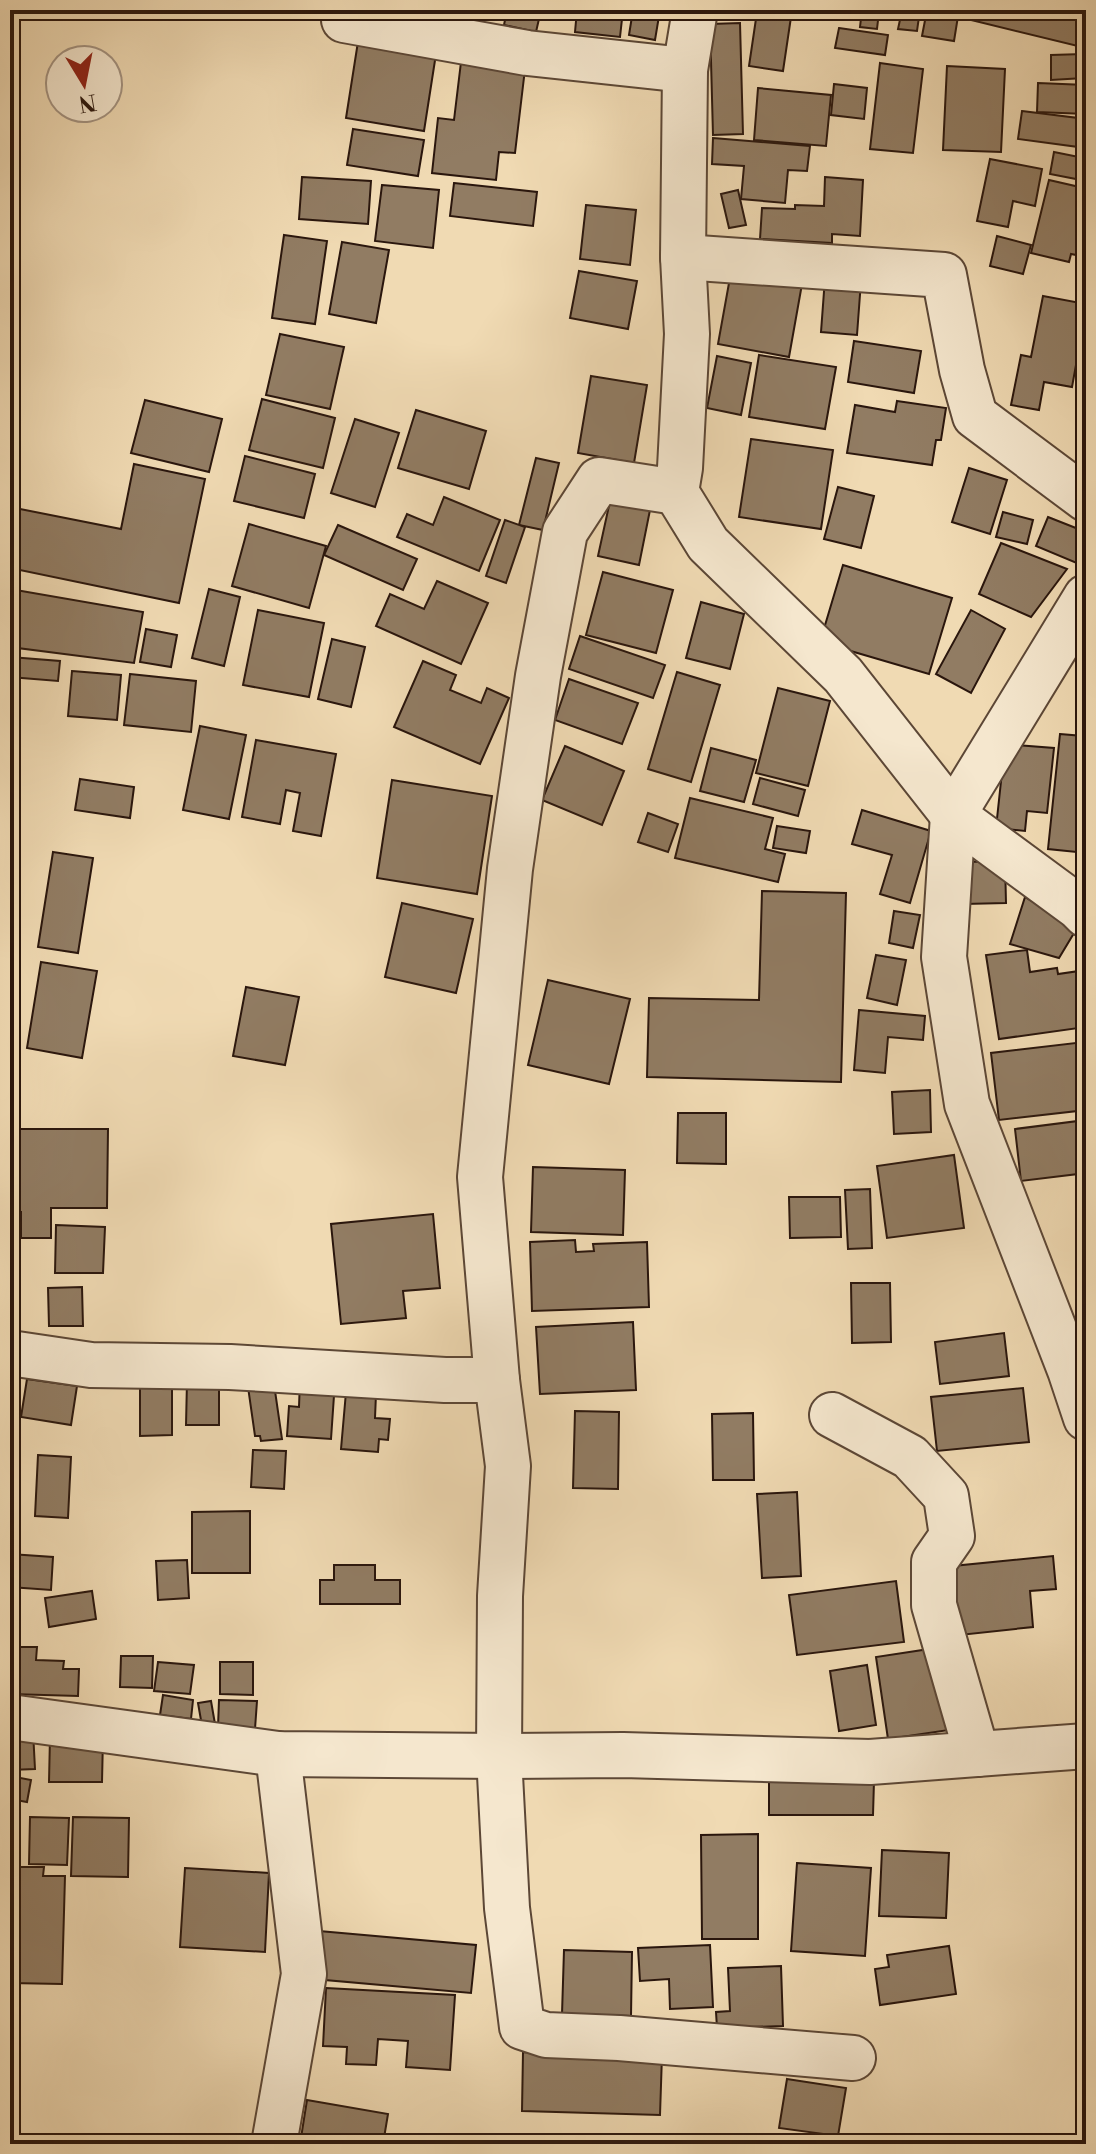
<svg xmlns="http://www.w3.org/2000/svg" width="1096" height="2154" font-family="'Libre Bodoni',serif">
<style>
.building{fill:#917c63;stroke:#2a160d;stroke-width:2}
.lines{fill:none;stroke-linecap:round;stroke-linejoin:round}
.minor-casing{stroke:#5c4736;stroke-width:48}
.minor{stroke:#f5e7ce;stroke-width:44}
</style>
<rect width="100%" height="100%" fill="#f0dab3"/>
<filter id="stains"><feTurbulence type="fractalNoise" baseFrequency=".0025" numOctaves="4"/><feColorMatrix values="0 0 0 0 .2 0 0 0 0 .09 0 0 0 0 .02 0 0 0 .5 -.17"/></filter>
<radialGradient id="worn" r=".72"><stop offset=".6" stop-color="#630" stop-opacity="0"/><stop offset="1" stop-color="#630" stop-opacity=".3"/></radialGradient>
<g class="building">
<polygon points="426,10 479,10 475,29 425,18"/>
<polygon points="507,10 541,10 536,32 504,25"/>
<polygon points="577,10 623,10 620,37 575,32"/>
<polygon points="633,10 660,10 655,40 629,35"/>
<polygon points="862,10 920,10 917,31 898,29 901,15 879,12 877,29 860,27"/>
<polygon points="927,10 959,10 954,41 922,36"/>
<polygon points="965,10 1086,10 1086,48 963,18"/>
<polygon points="757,12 791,17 783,71 749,66"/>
<polygon points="740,23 743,134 713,135 710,24"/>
<polygon points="839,28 888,35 885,55 835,48"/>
<polygon points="360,29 438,41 424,131 346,118"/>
<polygon points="1083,54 1084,78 1051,80 1051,55"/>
<polygon points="461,62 525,69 515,153 499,152 496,180 432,173 438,118 454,120"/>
<polygon points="880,63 923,69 913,153 870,149"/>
<polygon points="947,66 1005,69 1001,152 943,150"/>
<polygon points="1038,83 1086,85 1086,114 1037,112"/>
<polygon points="834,84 867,88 864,119 831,115"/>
<polygon points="758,88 831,95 826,146 754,140"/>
<polygon points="1022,111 1086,119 1086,148 1018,139"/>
<polygon points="353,129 424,140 418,176 347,165"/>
<polygon points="713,138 810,146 807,171 788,170 785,203 741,199 744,166 712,164"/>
<polygon points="1054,152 1079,157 1076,179 1050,174"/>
<polygon points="1083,152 1086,152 1086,171 1081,170"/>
<polygon points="990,159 1042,169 1035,206 1013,201 1008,227 977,221"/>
<polygon points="302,177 371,181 368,224 299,219"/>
<polygon points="825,177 863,180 860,236 832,234 832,243 760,239 762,208 795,209 795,205 824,206"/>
<polygon points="1086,178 1086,257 1071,254 1069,262 1031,253 1049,180 1084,188"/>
<polygon points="454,183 537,192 533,226 450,216"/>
<polygon points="382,185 439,190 433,248 375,241"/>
<polygon points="738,190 746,225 729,228 721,194"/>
<polygon points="586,205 636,210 630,265 580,259"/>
<polygon points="284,235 327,241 315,324 272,318"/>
<polygon points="997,236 1031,245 1023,274 990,266"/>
<polygon points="342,242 389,250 376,323 329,314"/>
<polygon points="579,271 637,281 628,329 570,318"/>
<polygon points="731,272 802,284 789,357 718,344"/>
<polygon points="825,278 861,281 857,335 821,332"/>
<polygon points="1043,296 1086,304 1086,310 1072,387 1044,382 1039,410 1011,405 1021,355 1031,357"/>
<polygon points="280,334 344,347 330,409 266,395"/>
<polygon points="854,341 921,351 914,393 848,382"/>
<polygon points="759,355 836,367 825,429 749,417"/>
<polygon points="717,356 751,363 741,415 707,408"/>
<polygon points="591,376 647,385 634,463 578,453"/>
<polygon points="262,399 335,418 323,468 249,450"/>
<polygon points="145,400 222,419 209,472 131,453"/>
<polygon points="897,401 946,408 941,440 936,440 932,465 847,453 855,405 895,412"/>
<polygon points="416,410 486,431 469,489 398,468"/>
<polygon points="355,419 399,433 375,507 331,493"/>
<polygon points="751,439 833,450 821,529 739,517"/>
<polygon points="245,456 315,474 304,518 234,501"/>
<polygon points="536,458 559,463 543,530 519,525"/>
<polygon points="134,464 205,479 179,603 10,568 10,507 121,529"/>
<polygon points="969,468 1007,480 990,534 952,522"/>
<polygon points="838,487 874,496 861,548 824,539"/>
<polygon points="444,497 500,520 479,571 397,537 407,514 433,525"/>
<polygon points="610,501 650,510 639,565 598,556"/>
<polygon points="1003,512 1033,520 1027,544 996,537"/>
<polygon points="1048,517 1086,532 1086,547 1079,564 1036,546"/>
<polygon points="505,520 525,527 506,583 486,576"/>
<polygon points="249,524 326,546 309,608 232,586"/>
<polygon points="338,525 417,559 403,590 324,555"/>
<polygon points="1001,543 1067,569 1031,617 979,594"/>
<polygon points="843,565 952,598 929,674 820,642"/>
<polygon points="603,572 673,590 656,653 586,635"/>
<polygon points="437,581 488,603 461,664 376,626 390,594 424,609"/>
<polygon points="10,589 143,612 134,663 10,647"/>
<polygon points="209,589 240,597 224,666 192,658"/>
<polygon points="701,602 744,614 730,669 686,658"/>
<polygon points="258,610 324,623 309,697 243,685"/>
<polygon points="971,610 1005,629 971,693 936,674"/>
<polygon points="146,629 177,635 171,667 140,662"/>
<polygon points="580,636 665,665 653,698 569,669"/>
<polygon points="332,639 365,647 351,707 318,699"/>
<polygon points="10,657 60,661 58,681 10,677"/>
<polygon points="423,661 456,675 450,690 481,703 487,688 509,698 480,764 394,727"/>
<polygon points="72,671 121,675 117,720 68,716"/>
<polygon points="677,672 720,685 691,782 648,769"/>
<polygon points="130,674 196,681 191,732 124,725"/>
<polygon points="569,679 638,703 622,744 555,720"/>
<polygon points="778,688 830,701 808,786 756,773"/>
<polygon points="200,726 246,735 229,819 183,810"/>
<polygon points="1060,734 1083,736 1081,757 1086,758 1086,853 1048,849"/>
<polygon points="256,740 336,754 321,836 293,831 300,793 286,790 280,824 242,817"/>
<polygon points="1005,744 1054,748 1047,813 1027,811 1025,831 996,828"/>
<polygon points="565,746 624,771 602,825 542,800"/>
<polygon points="711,748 756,760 744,802 700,791"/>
<polygon points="760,778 805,790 798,816 753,804"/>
<polygon points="80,779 134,787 130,818 75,810"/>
<polygon points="392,780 492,796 477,894 377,878"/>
<polygon points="690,798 773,818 765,849 785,854 778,882 675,858"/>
<polygon points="862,810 931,831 910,903 880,894 892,855 852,844"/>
<polygon points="648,813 678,824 668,852 638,842"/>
<polygon points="777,826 810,831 806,853 773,848"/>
<polygon points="53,852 93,858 78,953 38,947"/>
<polygon points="1005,861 1006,903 964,904 963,862"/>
<polygon points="762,891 846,893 841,1082 647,1077 649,998 759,1000"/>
<polygon points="1025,897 1077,928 1059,958 1010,944"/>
<polygon points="402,903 473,919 456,993 385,977"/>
<polygon points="894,911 920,915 913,948 889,943"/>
<polygon points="1027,950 1030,972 1057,968 1058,974 1086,970 1086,1027 999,1039 986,955"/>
<polygon points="876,955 906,960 897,1005 867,998"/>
<polygon points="41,962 97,971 82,1058 27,1048"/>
<polygon points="548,980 630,999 609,1084 528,1065"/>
<polygon points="246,987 299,997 285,1065 233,1056"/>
<polygon points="859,1010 925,1016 923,1040 888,1037 885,1073 854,1070"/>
<polygon points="1084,1042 1086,1061 1086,1110 999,1120 991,1053"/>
<polygon points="930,1090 931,1132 894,1134 892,1092"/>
<polygon points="678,1113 726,1113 726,1164 677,1163"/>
<polygon points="1086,1120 1086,1173 1021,1181 1015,1129"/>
<polygon points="10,1129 108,1129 107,1208 51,1208 51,1238 21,1238 21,1212 10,1212"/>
<polygon points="954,1155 964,1228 887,1238 877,1166"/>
<polygon points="533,1167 625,1170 623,1235 531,1232"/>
<polygon points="870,1189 872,1248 848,1249 845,1190"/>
<polygon points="789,1197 840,1197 841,1237 790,1238"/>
<polygon points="433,1214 440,1288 403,1291 406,1318 341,1324 331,1224"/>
<polygon points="56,1225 105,1227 103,1273 55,1273"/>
<polygon points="575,1240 576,1252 594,1251 593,1244 647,1242 649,1307 532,1311 530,1242"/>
<polygon points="851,1283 890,1283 891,1342 852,1343"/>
<polygon points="82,1287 83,1326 49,1326 48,1288"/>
<polygon points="633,1322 636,1390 540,1394 536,1327"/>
<polygon points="1004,1333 1009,1376 940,1384 935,1342"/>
<polygon points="27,1379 77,1386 71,1425 21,1417"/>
<polygon points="300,1380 335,1381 331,1439 287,1436 289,1406 299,1407"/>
<polygon points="187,1381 219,1382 219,1425 186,1425"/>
<polygon points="140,1383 172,1383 172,1435 140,1436"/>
<polygon points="274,1384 282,1439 261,1441 260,1436 255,1436 248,1387"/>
<polygon points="1023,1388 1029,1442 937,1451 931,1397"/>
<polygon points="346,1392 376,1394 375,1418 390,1419 388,1440 379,1439 378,1452 341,1449"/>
<polygon points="575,1411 619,1412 618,1489 573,1488"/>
<polygon points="753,1413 754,1480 713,1480 712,1414"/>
<polygon points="253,1450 286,1451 284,1489 251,1487"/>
<polygon points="38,1455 71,1457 68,1518 35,1516"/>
<polygon points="797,1492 801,1576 762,1578 757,1494"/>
<polygon points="250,1511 250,1573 192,1573 192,1512"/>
<polygon points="10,1554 53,1557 51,1590 10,1587"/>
<polygon points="1053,1556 1056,1589 1030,1591 1033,1627 960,1635 953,1566"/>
<polygon points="187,1560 189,1598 158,1600 156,1561"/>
<polygon points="334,1565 375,1565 375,1580 400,1580 400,1604 320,1604 320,1580 334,1580"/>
<polygon points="896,1581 904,1642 797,1655 789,1595"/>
<polygon points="92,1591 96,1619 49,1627 45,1598"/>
<polygon points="10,1647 37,1647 36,1660 64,1661 63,1669 79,1669 78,1696 10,1694"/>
<polygon points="936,1648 949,1730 888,1739 876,1657"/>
<polygon points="121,1656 153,1656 152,1688 120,1687"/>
<polygon points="158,1662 194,1665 190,1694 154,1691"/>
<polygon points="220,1662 253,1662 253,1695 220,1694"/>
<polygon points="867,1665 876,1725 839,1731 830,1671"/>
<polygon points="163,1695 193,1700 191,1719 160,1715"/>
<polygon points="219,1700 257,1701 255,1729 218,1727"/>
<polygon points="211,1701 215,1724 202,1726 198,1703"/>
<polygon points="33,1731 35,1769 10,1770 10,1732"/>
<polygon points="50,1737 103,1738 102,1782 49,1782"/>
<polygon points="10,1776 31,1780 27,1802 10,1799"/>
<polygon points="769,1780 874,1781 873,1815 769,1815"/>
<polygon points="30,1817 69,1818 67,1865 29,1864"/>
<polygon points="73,1817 129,1818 128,1877 71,1876"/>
<polygon points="758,1834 758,1939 702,1939 701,1835"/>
<polygon points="10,1849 19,1849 18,1867 44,1867 43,1876 65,1876 62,1984 10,1983"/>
<polygon points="882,1850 949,1853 946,1918 879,1916"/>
<polygon points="797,1863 871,1868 865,1956 791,1951"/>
<polygon points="185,1868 269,1873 265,1952 180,1947"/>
<polygon points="319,1931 476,1945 471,1993 314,1979"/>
<polygon points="710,1945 713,2007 670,2009 669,1979 640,1981 638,1948"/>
<polygon points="949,1946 956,1994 880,2005 875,1969 889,1967 887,1955"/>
<polygon points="564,1950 632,1952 631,2016 562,2014"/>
<polygon points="781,1966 783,2026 717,2028 716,2012 730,2011 728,1968"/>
<polygon points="326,1988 455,1995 450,2070 406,2067 408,2041 378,2039 376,2065 346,2064 347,2047 323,2046"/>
<polygon points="523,2052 662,2055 660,2115 522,2111"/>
<polygon points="787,2079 846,2088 838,2136 779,2128"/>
<polygon points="307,2100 388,2114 383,2144 300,2144"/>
</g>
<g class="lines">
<g class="minor-casing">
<g id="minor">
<polyline points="695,10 685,70 683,257 687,334 680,468 676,492 708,544 843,675 953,815 1078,907 1086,915"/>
<polyline points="344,20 527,53 685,70"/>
<polyline points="683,257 944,275 962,370 975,416 1086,499"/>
<polyline points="1086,597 953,815 944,957 967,1104 1070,1370 1086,1418"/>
<polyline points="10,1353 91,1365 230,1367 445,1380 497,1380 480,1177 510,869 538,676 565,532 599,480 676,492"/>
<polyline points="497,1380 508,1466 500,1596 499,1756 507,1908 522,2027 546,2035 619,2038 853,2058"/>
<polyline points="832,1415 910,1457 946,1496 952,1536 934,1562 934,1605 977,1754"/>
<polyline points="10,1717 278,1754 499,1756 623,1755 870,1762 1086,1746"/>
<polyline points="274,2144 304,1974 278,1754"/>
</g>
</g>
<use href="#minor" class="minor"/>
</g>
<rect width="1096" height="2154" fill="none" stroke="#f0dab3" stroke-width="40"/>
<rect x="12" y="12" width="1072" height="2130" fill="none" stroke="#2a160d" stroke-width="4"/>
<rect x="20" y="20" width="1056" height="2114" fill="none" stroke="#2a160d" stroke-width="2"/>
<g transform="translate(84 84) rotate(170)"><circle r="38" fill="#f5e7ce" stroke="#a49381" stroke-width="2"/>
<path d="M0-6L14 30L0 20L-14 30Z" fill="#8f2418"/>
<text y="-12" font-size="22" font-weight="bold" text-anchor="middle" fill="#2a160d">N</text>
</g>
<rect width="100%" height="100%" filter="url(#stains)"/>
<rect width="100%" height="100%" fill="url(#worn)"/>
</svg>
